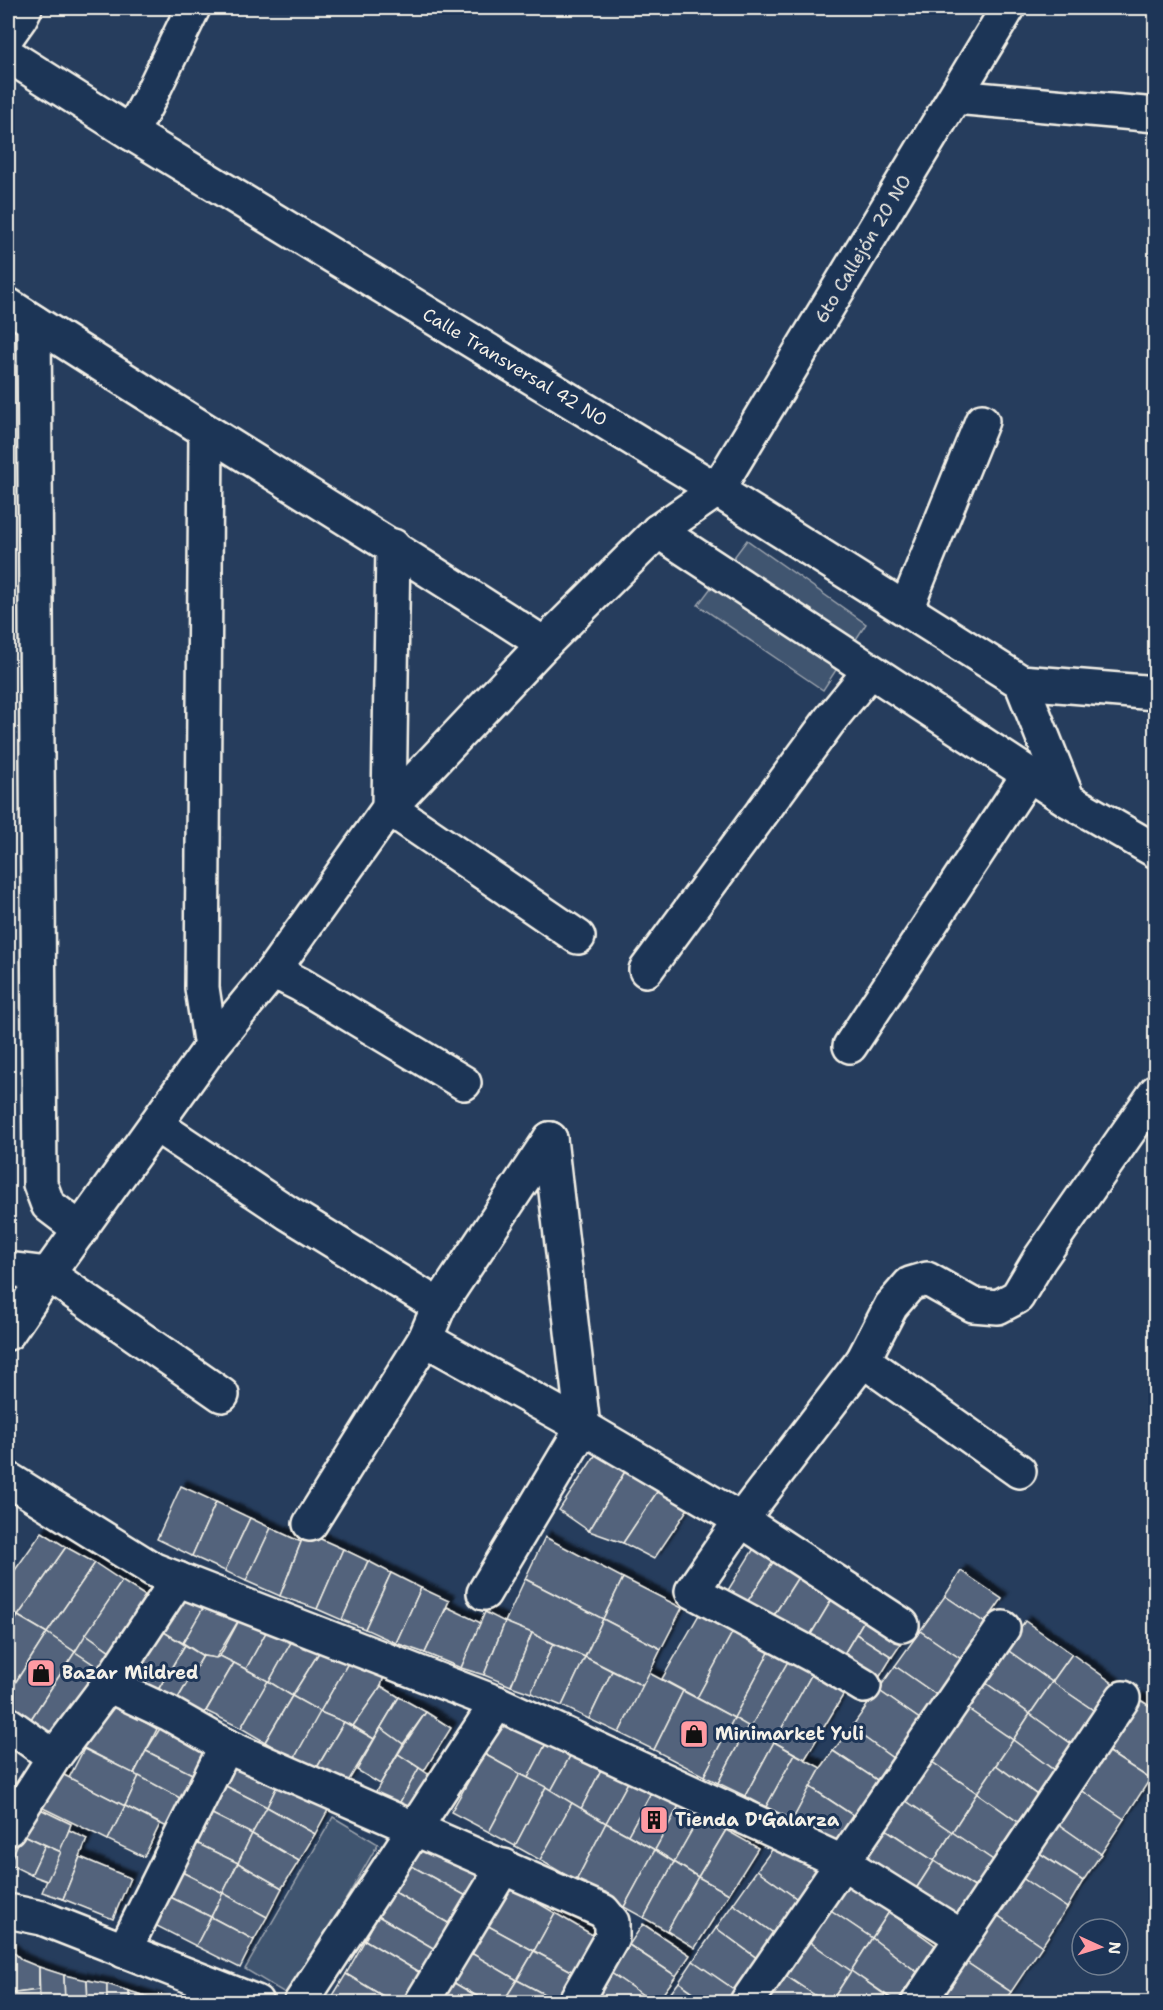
<svg xmlns="http://www.w3.org/2000/svg" width="1163" height="2010" font-family="'Shantell Sans',sans-serif">
<style>
.green{fill:#40546f;stroke:#9aa2ac;stroke-width:1.5}
.building{fill:#52647b;stroke:#f4f1e8;stroke-width:1.5;filter:url(#shadow)}
.lines{fill:none;stroke-linecap:round;stroke-linejoin:round}
.minor-casing{stroke:#f4f1e8;stroke-width:38}
.minor{stroke:#1d3557;stroke-width:33}
.labels{text-anchor:middle;stroke-width:6;stroke-linejoin:round;paint-order:stroke}
.street-label{font-size:18px;fill:#f4f1e8;stroke:#1d3557}
.poi-label{font-size:18px;font-weight:bold;fill:#f4f1e8;stroke:#1d3557;text-anchor:start}
</style>
<defs>
<filter id="shadow"><feDropShadow dx="5.5" dy="-5.5" stdDeviation="1.5" flood-color="#0009"/></filter>
</defs>
<rect width="100%" height="100%" fill="#263d5d"/>
<filter id="ink" filterUnits="userSpaceOnUse"><feTurbulence type="fractalNoise" baseFrequency=".0167" numOctaves="2"/><feDisplacementMap in="SourceGraphic" scale="12" xChannelSelector="R" yChannelSelector="G"/><feConvolveMatrix kernelMatrix="1 2 1 2 8 2 1 2 1" color-interpolation-filters="sRGB"/></filter>
<g filter="url(#ink)">
<g class="green">
<polygon points="747,540 866,624 823,690 698,605"/>
<polygon points="333,1817 378,1844 290,1996 245,1969"/>
</g>
<g class="building">
<polygon points="600,1448 629,1465 589,1531 559,1510"/>
<polygon points="629,1465 661,1486 623,1543 589,1531"/>
<polygon points="181,1486 216,1502 192,1556 157,1539"/>
<polygon points="661,1486 689,1507 654,1559 623,1543"/>
<polygon points="216,1502 250,1518 225,1571 192,1556"/>
<polygon points="250,1518 271,1528 246,1581 225,1571"/>
<polygon points="271,1528 301,1542 280,1596 246,1581"/>
<polygon points="42,1532 66,1547 18,1616 8,1610 8,1580"/>
<polygon points="305,1532 343,1549 317,1609 280,1596"/>
<polygon points="763,1534 783,1547 744,1607 725,1595"/>
<polygon points="545,1537 623,1578 603,1619 525,1579"/>
<polygon points="66,1547 95,1563 47,1633 18,1616"/>
<polygon points="783,1547 807,1563 769,1623 744,1607"/>
<polygon points="343,1549 368,1561 342,1620 317,1609"/>
<polygon points="368,1561 391,1573 365,1629 342,1620"/>
<polygon points="95,1563 122,1581 75,1652 47,1633"/>
<polygon points="807,1563 840,1586 805,1644 769,1623"/>
<polygon points="961,1571 1002,1599 985,1623 945,1596"/>
<polygon points="391,1573 421,1588 396,1643 365,1629"/>
<polygon points="623,1578 682,1608 661,1649 603,1619"/>
<polygon points="525,1579 603,1619 585,1657 505,1622"/>
<polygon points="122,1581 152,1600 114,1654 86,1634"/>
<polygon points="840,1586 872,1607 838,1664 805,1644"/>
<polygon points="421,1588 449,1601 425,1653 396,1643"/>
<polygon points="182,1589 206,1603 183,1643 158,1629"/>
<polygon points="945,1596 985,1623 961,1659 920,1631"/>
<polygon points="206,1603 243,1613 216,1658 203,1656 183,1643"/>
<polygon points="704,1606 737,1624 697,1698 662,1679"/>
<polygon points="447,1607 481,1623 461,1668 425,1653"/>
<polygon points="872,1607 909,1632 892,1657 856,1634"/>
<polygon points="8,1610 18,1616 8,1633"/>
<polygon points="485,1612 505,1622 484,1675 461,1668"/>
<polygon points="243,1613 269,1627 246,1669 220,1656"/>
<polygon points="18,1616 47,1633 8,1694 8,1633"/>
<polygon points="603,1619 661,1649 643,1686 585,1657"/>
<polygon points="1025,1621 1072,1654 1052,1682 1006,1649"/>
<polygon points="505,1622 532,1633 511,1686 484,1675"/>
<polygon points="737,1624 772,1647 734,1718 697,1698"/>
<polygon points="156,1627 185,1645 158,1690 129,1672"/>
<polygon points="269,1627 293,1639 269,1682 246,1669"/>
<polygon points="920,1631 961,1659 938,1696 895,1666"/>
<polygon points="47,1633 75,1652 31,1719 8,1702 8,1694"/>
<polygon points="532,1633 553,1644 531,1693 511,1686"/>
<polygon points="86,1634 114,1654 102,1670 75,1652"/>
<polygon points="856,1634 892,1657 874,1686 838,1664"/>
<polygon points="293,1639 320,1651 292,1696 269,1682"/>
<polygon points="553,1644 585,1657 562,1706 531,1693"/>
<polygon points="185,1645 203,1656 177,1700 158,1690"/>
<polygon points="772,1647 790,1658 750,1728 734,1718"/>
<polygon points="1006,1649 1052,1682 1030,1714 983,1681"/>
<polygon points="320,1651 351,1658 320,1712 292,1696"/>
<polygon points="75,1652 102,1670 57,1737 31,1719"/>
<polygon points="1072,1654 1114,1684 1096,1712 1052,1682"/>
<polygon points="203,1656 216,1658 220,1656 234,1663 203,1716 177,1700"/>
<polygon points="585,1657 612,1671 589,1719 562,1706"/>
<polygon points="351,1658 384,1676 381,1686 353,1726 320,1712"/>
<polygon points="790,1658 813,1672 774,1742 750,1728"/>
<polygon points="234,1663 268,1681 241,1728 206,1711"/>
<polygon points="895,1666 938,1696 921,1720 878,1690"/>
<polygon points="612,1671 643,1686 619,1733 589,1719"/>
<polygon points="813,1672 845,1692 805,1759 774,1742"/>
<polygon points="649,1673 683,1691 654,1750 619,1733"/>
<polygon points="268,1681 292,1696 265,1742 241,1728"/>
<polygon points="983,1681 1030,1714 1013,1740 965,1707"/>
<polygon points="1052,1682 1096,1712 1073,1745 1030,1714"/>
<polygon points="381,1686 399,1697 374,1739 353,1726"/>
<polygon points="878,1690 921,1720 894,1759 851,1728"/>
<polygon points="683,1691 734,1718 704,1776 654,1750"/>
<polygon points="292,1696 321,1712 294,1759 265,1742"/>
<polygon points="399,1697 426,1712 403,1744 381,1728 374,1739"/>
<polygon points="1137,1698 1156,1710 1156,1770 1150,1779 1104,1749"/>
<polygon points="104,1699 157,1729 134,1774 78,1745"/>
<polygon points="965,1707 1013,1740 977,1793 929,1760"/>
<polygon points="320,1712 344,1722 315,1771 294,1759"/>
<polygon points="426,1712 451,1728 424,1771 398,1754"/>
<polygon points="505,1713 550,1736 528,1778 484,1754"/>
<polygon points="1030,1714 1073,1745 1055,1771 1013,1740"/>
<polygon points="734,1718 748,1726 718,1783 704,1776"/>
<polygon points="166,1719 219,1748 204,1780 146,1751"/>
<polygon points="344,1722 374,1739 344,1788 315,1771"/>
<polygon points="748,1726 774,1742 745,1796 718,1783"/>
<polygon points="381,1728 403,1744 380,1784 357,1770"/>
<polygon points="851,1728 894,1759 880,1782 833,1751"/>
<polygon points="550,1736 574,1749 551,1791 528,1778"/>
<polygon points="1013,1740 1055,1771 1037,1796 1037,1795 996,1765"/>
<polygon points="774,1742 795,1754 766,1807 745,1796"/>
<polygon points="84,1749 139,1776 125,1806 69,1778"/>
<polygon points="574,1749 604,1764 581,1809 551,1791"/>
<polygon points="1104,1749 1150,1779 1124,1819 1078,1788"/>
<polygon points="146,1751 204,1780 191,1804 134,1774"/>
<polygon points="833,1751 880,1782 857,1818 810,1787 821,1768"/>
<polygon points="398,1754 419,1768 394,1813 372,1798"/>
<polygon points="484,1754 520,1774 489,1832 451,1812"/>
<polygon points="795,1754 821,1768 792,1821 766,1807"/>
<polygon points="230,1757 279,1782 267,1807 218,1782"/>
<polygon points="929,1760 977,1793 952,1832 903,1799"/>
<polygon points="604,1764 631,1777 606,1823 581,1809"/>
<polygon points="996,1765 1037,1795 1018,1822 977,1793"/>
<polygon points="419,1768 440,1782 413,1823 394,1813"/>
<polygon points="58,1772 125,1806 108,1840 41,1807"/>
<polygon points="520,1774 546,1787 515,1846 489,1832"/>
<polygon points="139,1776 191,1804 177,1832 125,1806"/>
<polygon points="631,1777 653,1789 628,1835 606,1823"/>
<polygon points="218,1782 267,1807 252,1834 204,1810"/>
<polygon points="279,1782 328,1810 315,1834 267,1807"/>
<polygon points="546,1787 572,1803 540,1860 515,1846"/>
<polygon points="810,1787 857,1818 838,1848 792,1821"/>
<polygon points="1078,1788 1124,1819 1101,1854 1055,1822"/>
<polygon points="653,1789 680,1804 655,1850 628,1835"/>
<polygon points="977,1793 1018,1822 993,1860 952,1832"/>
<polygon points="903,1799 952,1832 934,1861 884,1828"/>
<polygon points="572,1803 606,1823 576,1881 540,1860"/>
<polygon points="680,1804 700,1816 674,1862 655,1850"/>
<polygon points="125,1806 160,1824 144,1857 108,1840"/>
<polygon points="36,1807 71,1824 61,1852 22,1834"/>
<polygon points="267,1807 315,1834 299,1861 252,1834"/>
<polygon points="204,1810 252,1834 238,1863 190,1840"/>
<polygon points="700,1816 726,1830 698,1877 674,1862"/>
<polygon points="1055,1822 1101,1854 1083,1881 1036,1851"/>
<polygon points="606,1823 655,1850 624,1907 576,1881"/>
<polygon points="884,1828 934,1861 914,1892 864,1860"/>
<polygon points="69,1830 87,1839 63,1899 42,1892"/>
<polygon points="726,1830 758,1848 729,1894 698,1877"/>
<polygon points="952,1832 993,1860 976,1888 934,1861"/>
<polygon points="22,1834 45,1845 31,1875 9,1864"/>
<polygon points="252,1834 299,1861 282,1888 238,1863"/>
<polygon points="425,1834 486,1868 470,1898 408,1864"/>
<polygon points="780,1839 823,1871 800,1901 757,1870"/>
<polygon points="190,1840 238,1863 223,1893 176,1869"/>
<polygon points="45,1845 61,1852 47,1881 31,1875"/>
<polygon points="655,1850 674,1862 644,1918 624,1907"/>
<polygon points="1036,1851 1083,1881 1067,1908 1019,1876"/>
<polygon points="80,1857 130,1878 113,1919 63,1899"/>
<polygon points="934,1861 976,1888 956,1919 914,1892"/>
<polygon points="674,1862 698,1877 667,1931 644,1918"/>
<polygon points="238,1863 282,1888 267,1917 223,1893"/>
<polygon points="408,1864 470,1898 455,1927 393,1891"/>
<polygon points="176,1869 223,1893 211,1917 164,1894"/>
<polygon points="757,1870 800,1901 776,1935 733,1904"/>
<polygon points="1019,1876 1067,1908 1042,1946 994,1913"/>
<polygon points="698,1877 729,1894 695,1948 667,1931"/>
<polygon points="844,1881 889,1912 872,1938 826,1907"/>
<polygon points="504,1883 555,1913 534,1951 481,1922"/>
<polygon points="393,1891 455,1927 440,1952 378,1916"/>
<polygon points="223,1893 267,1917 254,1940 211,1917"/>
<polygon points="164,1894 211,1917 196,1946 151,1923"/>
<polygon points="733,1904 776,1935 758,1959 716,1928"/>
<polygon points="826,1907 872,1938 851,1971 804,1938"/>
<polygon points="889,1912 935,1945 917,1972 872,1938"/>
<polygon points="555,1913 601,1940 579,1975 534,1951"/>
<polygon points="994,1913 1042,1946 1011,1992 963,1960"/>
<polygon points="378,1916 440,1952 427,1977 365,1940"/>
<polygon points="211,1917 254,1940 240,1968 196,1946"/>
<polygon points="481,1922 534,1951 517,1980 466,1950"/>
<polygon points="643,1924 690,1955 676,1976 629,1945"/>
<polygon points="716,1928 758,1959 735,1990 693,1961"/>
<polygon points="804,1938 851,1971 831,2002 825,2002 780,1972"/>
<polygon points="872,1938 917,1972 897,2002 851,1971"/>
<polygon points="365,1940 427,1977 411,2002 393,2002 346,1974"/>
<polygon points="629,1945 676,1976 657,2002 653,2002 611,1973"/>
<polygon points="9,1948 22,1960 39,1967 39,1990 8,1994"/>
<polygon points="466,1950 517,1980 503,2002 487,2002 449,1980"/>
<polygon points="534,1951 579,1975 559,2002 517,1980"/>
<polygon points="963,1960 1011,1992 1003,2002 951,2002 941,1995"/>
<polygon points="693,1961 735,1990 727,2002 708,2002 679,1982"/>
<polygon points="39,1967 64,1975 65,2002 40,2002"/>
<polygon points="851,1971 895,2002 831,2002"/>
<polygon points="780,1972 825,2002 762,2002"/>
<polygon points="611,1973 653,2002 597,2002 593,2000"/>
<polygon points="346,1974 393,2002 329,2002"/>
<polygon points="64,1975 87,1980 88,2002 65,2002"/>
<polygon points="87,1980 107,1984 107,2002 88,2002"/>
<polygon points="449,1980 487,2002 443,2002 438,2000"/>
<polygon points="517,1980 559,2002 511,2002 505,1999"/>
<polygon points="679,1982 687,1988 708,2002 664,2002"/>
<polygon points="107,1984 129,1991 130,2002 107,2002"/>
<polygon points="39,1990 40,2002 8,2002 8,1994"/>
<polygon points="129,1991 161,2001 161,2002 130,2002"/>
<polygon points="941,1995 951,2002 936,2002"/>
</g>
<g class="lines">
<g class="minor-casing">
<g id="minor">
<polyline points="8,35 20,18 25,8"/>
<polyline points="8,55 131,133 717,490 1021,682 1156,693"/>
<polyline points="955,97 1156,115"/>
<polyline points="131,133 149,99 193,8"/>
<path d="M8,305C185,420 367,529 544,644"/>
<polyline points="34,322 40,1184 48,1205 81,1230"/>
<polyline points="206,432 202,988 211,1047"/>
<polyline points="658,531 1068,800"/>
<polyline points="393,546 389,808 578,937"/>
<polyline points="906,609 982,421"/>
<polyline points="1021,682 1068,800 1156,851"/>
<polyline points="646,970 830,720 870,671"/>
<polyline points="273,971 301,985 464,1083"/>
<polyline points="850,1046 1029,774"/>
<polyline points="156,1125 288,1213 439,1306"/>
<polyline points="8,1269 48,1274 211,1047 273,971 389,808 544,644 658,531 717,490 1008,8"/>
<polyline points="8,1333 48,1274 222,1395"/>
<polyline points="425,1339 583,1427 741,1520 902,1625"/>
<polyline points="863,1360 1019,1471"/>
<polyline points="8,1479 154,1570 497,1703 842,1862 962,1937"/>
<polyline points="310,1524 425,1339 439,1306 550,1139"/>
<polyline points="484,1593 583,1427 550,1139"/>
<polyline points="108,1685 168,1713 226,1746 603,1911 612,1922 612,1937 575,2002"/>
<polyline points="864,1686 816,1657 692,1591 741,1520 863,1360 891,1306 910,1284 927,1279 973,1305 998,1307 1017,1297 1039,1260 1156,1092"/>
<polyline points="8,1724 54,1757"/>
<polyline points="8,1829 54,1757 108,1685 178,1579"/>
<polyline points="8,1911 42,1918 256,2002"/>
<polyline points="124,1951 226,1746"/>
<polyline points="301,2002 497,1703"/>
<polyline points="422,2002 504,1866"/>
<polyline points="747,2002 1003,1628"/>
<polyline points="919,2002 1123,1698"/>
</g>
</g>
<use href="#minor" class="minor"/>
</g>
</g>
<defs>
<g id="shop-square" transform="scale(1.5)"><rect x="-9" y="-9" width="18" height="18" rx="4" fill="#ff9aa2" stroke="#1d3557"/><path d="M-5-2.5h2.3a2.7 3.5 0 0 1 5.4 0H5L5.5 6h-11ZM-1.5-2.5h3a1.5 2.3 0 0 0-3 0Z" fill="#111"/></g>
<g id="building-square" transform="scale(1.5)"><rect x="-9" y="-9" width="18" height="18" rx="4" fill="#ff9aa2" stroke="#1d3557"/><path d="M-4-6H4V6H1V3H-1V6H-4ZM-2.5-4.3h1.7v1.8h-1.7ZM.8-4.3h1.7v1.8H.8ZM-2.5-1h1.7V.8h-1.7ZM.8-1h1.7V.8H.8Z" fill="#111"/></g>
</defs>
<g fill-rule="evenodd">
<use href="#shop-square" x="41" y="1673"/>
<use href="#shop-square" x="694" y="1734"/>
<use href="#building-square" x="654" y="1820"/>
</g>
<g class="labels">
<g class="street-label">
<text transform="translate(863 249) rotate(-59)" y="6">6to Callejón 20 NO</text>
<text transform="translate(515 367) rotate(31)" y="6">Calle Transversal 42 NO</text>
</g>
<g class="poi-label">
<text x="62" y="1679">Bazar Mildred</text>
<text x="715" y="1740">Minimarket Yuli</text>
<text x="675" y="1826">Tienda D'Galarza</text>
</g>
</g>
<rect width="1163" height="2010" fill="none" stroke="#1d3557" stroke-width="30"/>
<rect x="15" y="15" width="1133" height="1980" fill="none" stroke="#f4f1e8" stroke-width="2" filter="url(#ink)"/>
<g transform="translate(1100 1947) rotate(94)"><circle r="28" fill="#1d3557" stroke="#738091" stroke-width="1.5"/>
<path d="M0-4.5L10 22L0 15L-10 22Z" fill="#ff9aa2"/>
<text y="-9" font-size="16" font-weight="bold" text-anchor="middle" fill="#f4f1e8">N</text>
</g>
</svg>
